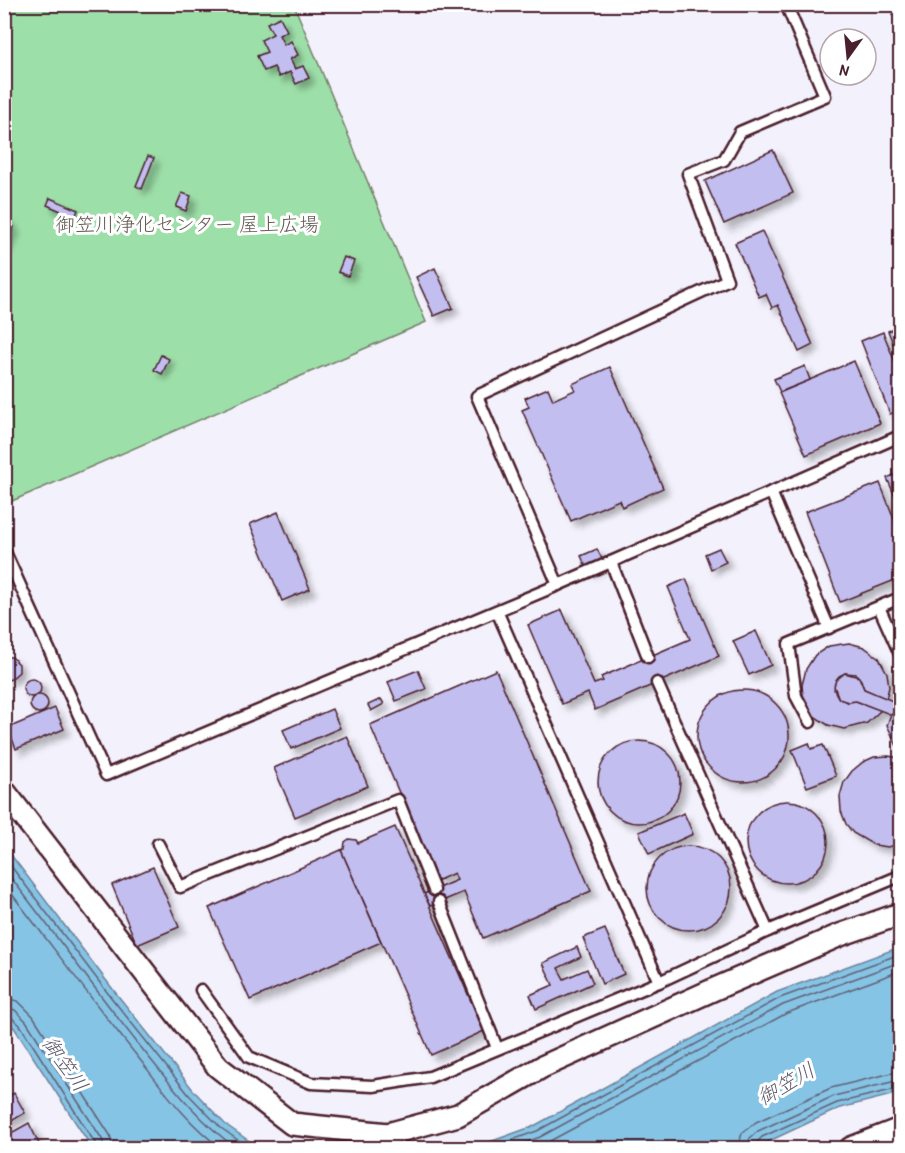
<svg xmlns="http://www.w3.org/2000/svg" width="905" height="1153" font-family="'Patrick Hand','Klee One',sans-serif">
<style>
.green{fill:#9ddfa9;stroke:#747f6a;stroke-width:1.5}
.water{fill:#85c4e5;stroke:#6d829b;stroke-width:1.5}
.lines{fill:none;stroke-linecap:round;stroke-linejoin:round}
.shore{stroke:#626175;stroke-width:1.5}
.building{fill:#c2bef0;stroke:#4a1f2b;stroke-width:1.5;filter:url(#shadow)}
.lane-casing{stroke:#4a1f2b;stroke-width:15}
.street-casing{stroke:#4a1f2b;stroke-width:26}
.lane{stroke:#fff;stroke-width:10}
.street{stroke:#fff;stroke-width:21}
.labels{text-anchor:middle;stroke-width:6;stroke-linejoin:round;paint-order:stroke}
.park-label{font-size:20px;fill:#635951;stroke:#fff}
.water-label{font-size:21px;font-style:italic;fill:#5f596c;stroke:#fff}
</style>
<defs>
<filter id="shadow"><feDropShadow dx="5.5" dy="5.5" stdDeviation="3" flood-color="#0004"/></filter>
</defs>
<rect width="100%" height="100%" fill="#f3f2fc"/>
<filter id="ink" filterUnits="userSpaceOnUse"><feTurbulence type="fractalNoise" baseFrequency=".0167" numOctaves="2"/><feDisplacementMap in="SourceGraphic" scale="12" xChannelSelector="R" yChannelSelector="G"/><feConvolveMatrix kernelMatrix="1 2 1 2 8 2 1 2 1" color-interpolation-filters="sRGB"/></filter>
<g filter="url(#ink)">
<polygon class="green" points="5,5 294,5 426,322 5,504"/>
<g class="water">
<polygon points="5,847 115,992 194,1091 225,1124 259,1148 92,1148 15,1029 5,1019"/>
<polygon points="900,947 900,1093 840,1108 765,1143 757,1148 473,1148 534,1126 777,992"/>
</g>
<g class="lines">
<g class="shore">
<polyline points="4,857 110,996 189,1095 221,1128 249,1148"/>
<path d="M4,869C50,927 93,987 139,1045C169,1082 197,1120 236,1148"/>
<path d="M4,884C50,943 94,1003 141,1061C165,1092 189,1125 221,1148"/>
<polyline points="4,998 18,1001 33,1016 110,1135 113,1148"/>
<polyline points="4,1007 15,1010 26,1021 102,1139 104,1148"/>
<polyline points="4,1015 10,1016 20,1025 95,1143 96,1148"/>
<polyline points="490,1148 537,1131 780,998 900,954"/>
<polyline points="511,1148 540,1137 783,1005 900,962"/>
<polyline points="537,1148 787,1013 900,971"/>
<polyline points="738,1148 742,1133 756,1122 831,1088 900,1071"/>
<polyline points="747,1148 750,1138 758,1131 834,1096 900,1080"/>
<polyline points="754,1148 756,1143 762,1137 837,1103 900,1088"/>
</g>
</g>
<g class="building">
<polygon points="280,17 287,31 279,35 284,45 291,41 298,55 290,59 295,69 303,66 309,78 296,84 290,72 279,77 274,67 264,71 257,56 267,52 261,40 273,34 267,23"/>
<polygon points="773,150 793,193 724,224 705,181"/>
<polygon points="148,156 154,158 142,189 136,186"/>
<polygon points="182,193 191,196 186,211 176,207"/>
<polygon points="50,198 78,210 75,217 47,205"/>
<polygon points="4,218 11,221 9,225 14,227 4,250"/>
<polygon points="762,231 813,345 799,352 778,305 772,308 766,294 759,297 735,243"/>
<polygon points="344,257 354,261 348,276 338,272"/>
<polygon points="435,268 453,308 434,316 416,277"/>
<polygon points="900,326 900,349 896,351 888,331"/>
<polygon points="883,332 897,367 900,366 900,410 890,414 861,341"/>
<polygon points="161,355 169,359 162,374 154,370"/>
<polygon points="854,361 880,423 806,455 779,393"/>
<polygon points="805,366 810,380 780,392 774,379"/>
<polygon points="610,367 663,488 622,507 619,500 571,521 522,410 529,407 525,398 548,388 553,400 575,390 572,384"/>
<polygon points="900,472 900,508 887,478"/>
<polygon points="880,483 900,534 900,578 840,602 805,512"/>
<polygon points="278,512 310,589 282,601 250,524"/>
<polygon points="719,548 726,562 711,569 705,554"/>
<polygon points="597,549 604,563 588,571 581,556"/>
<polygon points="686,579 719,656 595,710 588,693 562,704 528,625 562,610 594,684 603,681 601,677 690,639 668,587"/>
<polygon points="756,631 771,665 749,675 733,641"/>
<polygon points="849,643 864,647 879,658 887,673 889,687 886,699 864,689 861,680 856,674 845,673 839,676 836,680 834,690 839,699 848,702 856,701 881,710 867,723 844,729 828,725 814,716 807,707 803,696 802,685 806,669 815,655 829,646"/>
<polygon points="4,657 12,657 19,664 19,672 11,679 8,680 4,670"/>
<polygon points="418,670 426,689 396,701 388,682"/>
<polygon points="496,670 591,891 483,938 464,892 430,906 424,894 457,880 454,873 437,881 370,725"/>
<polygon points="845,673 859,677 864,689 900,704 900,718 856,701 848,702 839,699 834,686 836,680"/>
<circle cx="32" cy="688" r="9"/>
<polygon points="900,689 900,704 895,702"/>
<circle cx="743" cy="736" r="46"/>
<circle cx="39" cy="704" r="9"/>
<polygon points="381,699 384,704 371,711 368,705"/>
<polygon points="55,708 64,729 16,749 8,728"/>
<polygon points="332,709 340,728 291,749 283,730"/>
<polygon points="891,714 900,718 900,752 887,725"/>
<polygon points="347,736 368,786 295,817 274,768"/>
<circle cx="639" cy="782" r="41"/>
<polygon points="809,743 811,749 823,745 836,776 807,787 792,750"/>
<polygon points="888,756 900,758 900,844 888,847 874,845 853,833 846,824 841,811 840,796 844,782 852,771 863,762 874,757"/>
<circle cx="787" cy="842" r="41"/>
<polygon points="684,813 693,834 649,854 639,832"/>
<polygon points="395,827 484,1031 431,1055 341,850 344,849 345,842 349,839 356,840 358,843"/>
<circle cx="689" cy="888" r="42"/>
<polygon points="341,850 381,942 250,1000 209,908"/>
<polygon points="153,867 179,927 137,945 112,885"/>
<polygon points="605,929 624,974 602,984 583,938"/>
<polygon points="577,947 581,957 558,968 564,979 587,969 593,983 536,1009 530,995 553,985 543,963"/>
<polygon points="14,1093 25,1113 4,1125 4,1099"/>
<polygon points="29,1123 41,1148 4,1148 4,1137"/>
</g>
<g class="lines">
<g class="lane-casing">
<g id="lane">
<polyline points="771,492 829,628"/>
<polyline points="4,550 106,775 558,585 900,436"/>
<polyline points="611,562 648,657"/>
<polyline points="558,585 477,396 727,280 688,174 724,160 740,132 825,96 786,4"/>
<polyline points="879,607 900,654"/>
<polyline points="497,611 659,982"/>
<polyline points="657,683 768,931"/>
<polyline points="810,722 796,696 789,644 900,598"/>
<polyline points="158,844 180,887 398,800 434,890"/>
<polyline points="439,902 497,1048"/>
<polyline points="201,990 249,1057 311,1083 373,1086 430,1077 659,982 768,931 900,876"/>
</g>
</g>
<g class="street-casing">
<g id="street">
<polyline points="4,791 218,1067 292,1124 388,1134 458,1115 542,1067 717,988 840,935 900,914"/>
<polyline points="851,1148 900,1129"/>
</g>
</g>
<use href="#lane" class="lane"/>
<use href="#street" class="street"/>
</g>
</g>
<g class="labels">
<g class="park-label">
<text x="187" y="231">御笠川浄化センター 屋上広場</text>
</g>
<g class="water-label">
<text transform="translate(65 1064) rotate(55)" y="7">御笠川</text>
<text transform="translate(786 1084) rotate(-30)" y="7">御笠川</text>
</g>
</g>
<rect width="905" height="1153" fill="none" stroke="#fff" stroke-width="24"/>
<rect x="12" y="12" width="881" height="1129" fill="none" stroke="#4a1f2b" stroke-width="2" filter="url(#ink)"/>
<g transform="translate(848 57) rotate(195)"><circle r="28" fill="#ffffff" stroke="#b7a5aa" stroke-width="1.5"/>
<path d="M0-4.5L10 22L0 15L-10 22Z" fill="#4a1f2b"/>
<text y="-9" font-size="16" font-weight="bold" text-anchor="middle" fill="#4a1f2b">N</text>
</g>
</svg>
